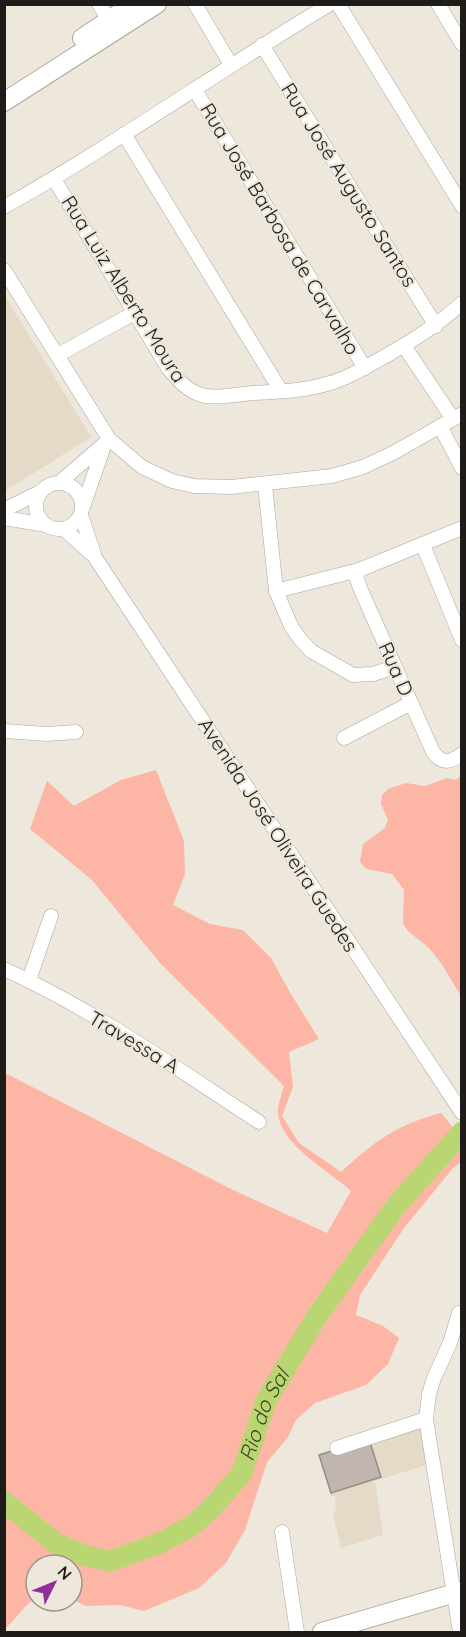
<svg xmlns="http://www.w3.org/2000/svg" width="466" height="1637" font-family="Quicksand,sans-serif">
<style>
.built{fill:#e5d9c8}
.green{fill:#fdb5a6}
.lines{fill:none;stroke-linecap:round;stroke-linejoin:round}
.river{stroke:#bad673;stroke-width:21}
.building{fill:#c1b6af;stroke:#988d86;stroke-width:1.5}
.minor-casing{stroke:#ada69c;stroke-width:15}
.major-casing{stroke:#ada69c;stroke-width:20}
.minor{stroke:#fff;stroke-width:14}
.major{stroke:#fff;stroke-width:18}
.labels{text-anchor:middle;stroke-width:4.5;stroke-linejoin:round;paint-order:stroke}
.street-label{font-size:20px;fill:#1e1b18;stroke:#eee7dc}
.water-label{font-size:21px;font-style:italic;fill:#3b471e;stroke:#eee7dc}
</style>
<rect width="100%" height="100%" fill="#eee7dc"/>
<g class="built">
<polygon points="4,294 91,437 5,491 4,491"/>
<polygon points="421,1423 426,1465 375,1481 383,1535 341,1548 333,1514 336,1510 335,1497 331,1496 322,1457"/>
</g>
<g class="green">
<path d="M156,770L184,841L185,874L173,905L210,924L243,930L271,958L291,994L319,1039L289,1052L293,1087L282,1116L299,1143L341,1172C375,1141 396,1125 441,1113L461,1137V1162L453,1168L404,1228L360,1295L356,1315L383,1326L399,1338L388,1364L366,1385L315,1403L296,1420L288,1437L267,1462L245,1530L226,1563L199,1588L144,1611L120,1605L86,1606L72,1599V1565H36V1598C29,1600 13,1622 5,1629L4,1079L7,1074L231,1189L327,1233L351,1191C328,1170 282,1146 278,1114C277,1105 282,1095 284,1086L160,963L92,880L30,829L47,781L74,806L121,780Z"/>
<polygon points="461,776 461,996 441,963 429,948 408,931 403,923 404,890 392,874 366,869 360,862 363,844 385,828 388,820 381,804 382,795 388,789 406,783 425,786 447,778 455,780"/>
</g>
<g class="lines">
<path class="river" id="s1" d="M4,1502L57,1544L86,1556L110,1561L160,1543L190,1527L210,1510L242,1473L266,1401L317,1316L396,1206L462,1132"/>
</g>
<polygon class="building" points="369,1439 381,1477 331,1493 319,1455"/>
<g class="lines">
<g class="minor-casing">
<g id="minor">
<polyline points="99,4 109,20"/>
<polyline points="195,4 231,65"/>
<polyline points="338,4 462,206"/>
<polyline points="438,4 462,44"/>
<polyline points="262,45 436,326"/>
<polyline points="195,90 365,368"/>
<polyline points="124,134 281,391"/>
<path d="M54,179L168,368C197,405 211,397 253,393C278,392 305,391 330,383C345,379 361,370 375,362C407,344 434,328 462,303"/>
<path d="M4,207C116,144 220,70 330,4"/>
<polyline points="4,270 109,439 142,467 172,481 194,486 231,487 332,476 363,467 393,453 462,414"/>
<polyline points="404,346 453,419"/>
<polyline points="58,355 134,313"/>
<polyline points="440,426 462,468"/>
<polyline points="60,482 103,445"/>
<circle cx="59" cy="506" r="23"/>
<polyline points="265,485 276,591 291,626 300,639 311,651 353,675 373,674 395,667"/>
<polyline points="83,507 105,443"/>
<polyline points="4,510 40,492"/>
<polyline points="81,515 94,554"/>
<polyline points="4,518 46,525"/>
<polyline points="64,529 94,556 462,1113"/>
<polyline points="423,545 462,640"/>
<path d="M359,570L356,576L360,588L433,752C442,764 450,763 462,754"/>
<polyline points="276,591 359,570 462,528"/>
<polyline points="4,731 47,734 76,732"/>
<polyline points="344,738 411,703"/>
<path d="M4,969C94,1010 176,1068 259,1122"/>
<polyline points="29,980 51,916"/>
<polyline points="459,1313 450,1343 434,1378 429,1394 426,1419 460,1632"/>
<polyline points="337,1448 426,1419"/>
<polyline points="282,1532 297,1632"/>
</g>
</g>
<g class="major-casing">
<g id="major">
<polyline points="82,38 133,4"/>
<polyline points="4,102 157,4"/>
<polyline points="322,1632 462,1591"/>
</g>
</g>
<use href="#minor" class="minor"/>
<use href="#major" class="major"/>
</g>
<g class="labels">
<g class="street-label">
<text transform="translate(349 185) rotate(58)" y="7">Rua José Augusto Santos</text>
<text transform="translate(280 229) rotate(59)" y="7">Rua José Barbosa de Carvalho</text>
<text transform="translate(124 289) rotate(58)" y="7">Rua Luiz Alberto Moura</text>
<text transform="translate(396 669) rotate(66)" y="7">Rua D</text>
<text transform="translate(278 835) rotate(57)" y="7">Avenida José Oliveira Guedes</text>
<text transform="translate(134 1042) rotate(31)" y="7">Travessa A</text>
</g>
<g class="water-label">
<text dy="7" stroke="none"><textPath href="#s1" startOffset="348">Rio do Sal</textPath></text>
</g>
</g>
<rect width="466" height="1637" fill="none" stroke="#1e1b18" stroke-width="12"/>
<g transform="translate(54 1583) rotate(47)"><circle r="28" fill="#eee7dc" stroke="#9b958e" stroke-width="1.5"/>
<path d="M0-4.5L10 22L0 15L-10 22Z" fill="#923098"/>
<text y="-9" font-size="16" font-weight="bold" text-anchor="middle" fill="#1e1b18">N</text>
</g>
</svg>
